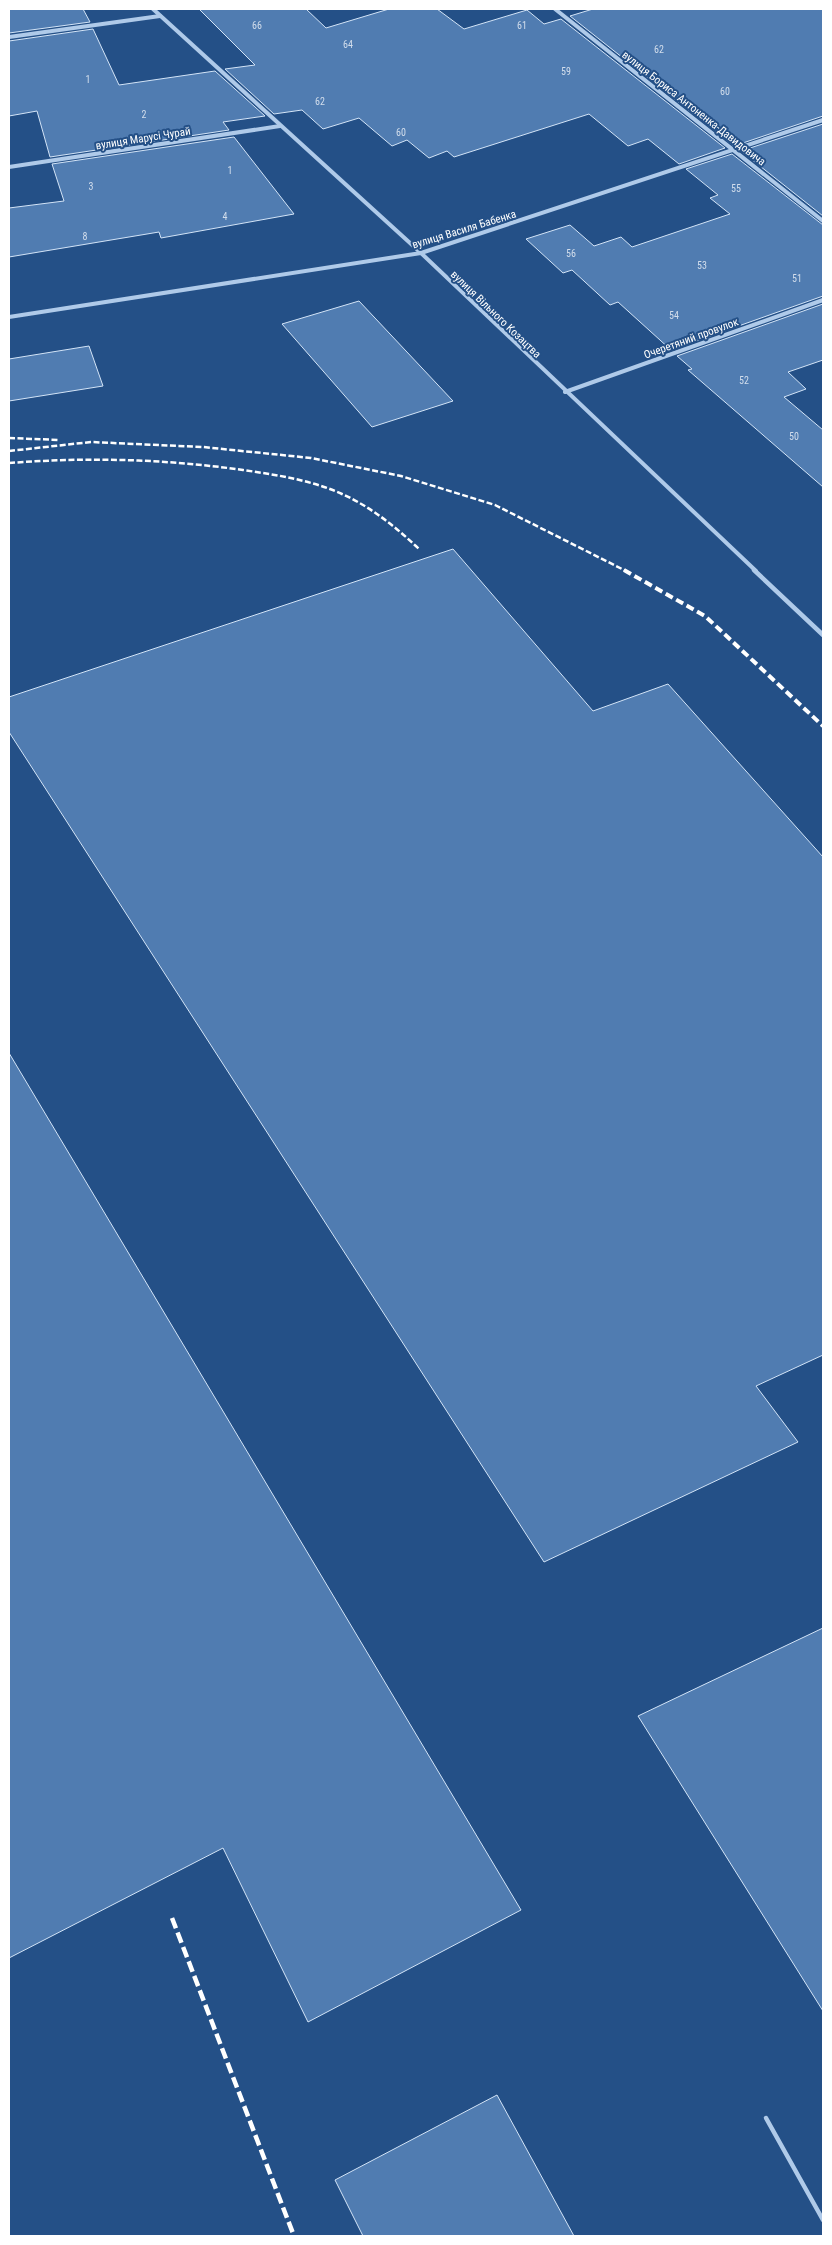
<svg xmlns="http://www.w3.org/2000/svg" width="832" height="2245" font-family="'Roboto Condensed',sans-serif">
<style>
.building{fill:#507cb1;stroke:#d3e4f7}
.lines{fill:none;stroke-linecap:round;stroke-linejoin:round}
.service{stroke:#afcae9;stroke-width:4.5}
.minor-far1{stroke:#afcae9;stroke-width:4}
.minor{stroke:#afcae9;stroke-width:4.5}
.rail-far2{stroke:#fff;stroke-width:2.5;stroke-dasharray:6 2.5;stroke-linecap:butt}
.rail-far1{stroke:#fff;stroke-width:4;stroke-dasharray:8 4;stroke-linecap:butt}
.rail{stroke:#fff;stroke-width:4.5;stroke-dasharray:11 4.5;stroke-linecap:butt}
.labels{text-anchor:middle;stroke-width:4;stroke-linejoin:round;paint-order:stroke}
.number-label{font-size:10px;fill:#d3deec}
.far-street-label{font-size:11px;fill:#fff;stroke:#245087}
</style>
<rect width="100%" height="100%" fill="#245087"/>
<g class="building">
<polygon points="9,9 83,9 90,22 9,33"/>
<polygon points="199,9 306,9 326,28 389,9 437,9 464,29 527,10 544,24 561,19 725,148 679,164 648,139 628,146 589,114 454,157 447,151 429,158 407,140 392,146 359,118 323,129 302,110 274,114 225,69 255,65"/>
<polygon points="593,9 823,9 823,116 734,146 570,16"/>
<polygon points="93,29 119,85 215,71 265,116 223,122 229,130 50,157 37,111 9,116 9,41"/>
<polygon points="823,124 823,216 741,151"/>
<polygon points="234,137 294,214 161,238 159,232 9,257 9,208 64,201 52,164"/>
<polygon points="732,154 823,225 823,296 671,350 618,302 610,305 572,270 563,273 526,239 570,225 594,246 621,237 632,247 730,214 710,198 718,195 686,169"/>
<polygon points="359,301 453,401 372,427 282,324"/>
<polygon points="823,304 823,360 788,372 806,389 784,397 823,430 823,487 688,370 692,369 677,356"/>
<polygon points="89,346 103,386 9,401 9,359"/>
<polygon points="453,549 593,711 668,684 823,857 823,1355 756,1386 798,1442 544,1562 9,732 9,697"/>
<polygon points="9,1053 521,1910 308,2022 223,1848 9,1958"/>
<polygon points="823,1628 823,2011 638,1716"/>
<polygon points="497,2095 574,2236 363,2236 335,2180"/>
</g>
<g class="lines">
<polyline class="service" points="766,2118 823,2220"/>
<g class="minor-far1">
<polyline points="153,9 421,253 756,571"/>
<polyline points="555,9 823,221"/>
<polyline points="9,37 160,16"/>
<polyline points="9,167 280,126"/>
<polyline points="9,317 421,253 823,120"/>
<polyline points="565,392 823,300"/>
</g>
<polyline class="minor" points="754,570 823,635"/>
<g class="rail-far2">
<polyline points="9,438 59,440"/>
<polyline points="9,451 91,442 203,447 311,458 401,476 495,505 626,571"/>
<path d="M9,463C88,457 165,459 243,470C277,475 311,480 342,494C371,507 396,527 419,549"/>
</g>
<polyline class="rail-far1" points="624,570 705,616 823,726"/>
<polyline class="rail" points="172,1918 294,2236"/>
</g>
<g class="labels">
<g class="number-label">
<text x="257" y="29">66</text>
<text x="522" y="29">61</text>
<text x="348" y="48">64</text>
<text x="659" y="53">62</text>
<text x="566" y="75">59</text>
<text x="88" y="83">1</text>
<text x="725" y="95">60</text>
<text x="320" y="105">62</text>
<text x="144" y="118">2</text>
<text x="401" y="136">60</text>
<text x="230" y="174">1</text>
<text x="91" y="190">3</text>
<text x="736" y="192">55</text>
<text x="225" y="220">4</text>
<text x="85" y="240">8</text>
<text x="571" y="257">56</text>
<text x="702" y="269">53</text>
<text x="797" y="282">51</text>
<text x="674" y="319">54</text>
<text x="744" y="384">52</text>
<text x="794" y="440">50</text>
</g>
<g class="far-street-label">
<text transform="translate(694 108) rotate(38)" y="4">вулиця Бориса Антоненка-Давидовича</text>
<text transform="translate(143 138) rotate(-9)" y="4">вулиця Марусі Чурай</text>
<text transform="translate(464 229) rotate(-17)" y="4">вулиця Василя Бабенка</text>
<text transform="translate(496 314) rotate(44)" y="4">вулиця Вільного Козацтва</text>
<text transform="translate(691 338) rotate(-20)" y="4">Очеретяний провулок</text>
</g>
</g>
<rect width="832" height="2245" fill="none" stroke="#ffffff" stroke-width="20"/>
</svg>
